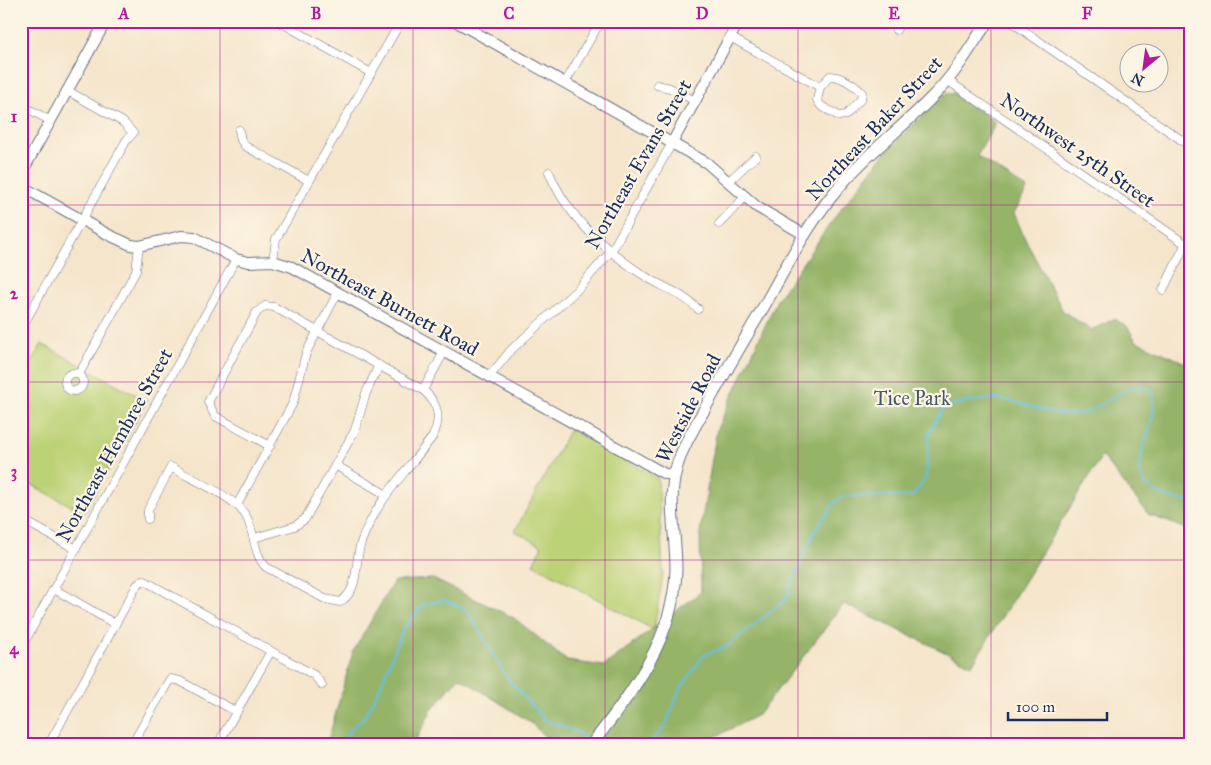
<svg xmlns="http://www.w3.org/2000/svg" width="1211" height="765" font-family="'IM FELL Great Primer',serif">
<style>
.green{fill:#bcd276;stroke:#6c806a}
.forest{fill:#95b467;stroke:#587262}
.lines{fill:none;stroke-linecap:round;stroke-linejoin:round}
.stream{stroke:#61c0df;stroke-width:2}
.minor-casing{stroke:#676f84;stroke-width:9}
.tertiary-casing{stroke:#676f84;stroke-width:12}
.secondary-casing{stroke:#676f84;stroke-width:13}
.minor{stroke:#fff;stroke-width:8}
.tertiary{stroke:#fff;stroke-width:10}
.secondary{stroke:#fff;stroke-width:11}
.grid{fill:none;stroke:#b5179e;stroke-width:1;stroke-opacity:0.55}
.labels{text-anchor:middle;stroke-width:4.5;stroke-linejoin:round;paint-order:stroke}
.street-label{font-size:20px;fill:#1b2f5e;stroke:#fcf5e5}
.park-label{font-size:20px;fill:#435864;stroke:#fcf5e5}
.neatline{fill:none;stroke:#b5179e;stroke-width:2}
.grid-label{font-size:16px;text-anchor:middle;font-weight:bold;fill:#b5179e}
</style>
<rect width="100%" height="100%" fill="#fcf5e5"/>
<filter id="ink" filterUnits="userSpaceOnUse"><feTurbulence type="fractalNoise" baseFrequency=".02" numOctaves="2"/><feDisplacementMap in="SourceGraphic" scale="10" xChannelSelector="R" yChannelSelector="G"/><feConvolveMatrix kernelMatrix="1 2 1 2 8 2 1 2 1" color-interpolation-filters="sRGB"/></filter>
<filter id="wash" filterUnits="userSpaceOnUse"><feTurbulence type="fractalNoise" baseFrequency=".0096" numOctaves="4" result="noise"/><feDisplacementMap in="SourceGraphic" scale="20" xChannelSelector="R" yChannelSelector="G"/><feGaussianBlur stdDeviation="1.12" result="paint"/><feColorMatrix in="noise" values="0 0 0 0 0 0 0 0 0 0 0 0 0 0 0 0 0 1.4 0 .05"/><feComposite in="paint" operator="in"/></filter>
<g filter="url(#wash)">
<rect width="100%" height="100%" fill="#f5e5cb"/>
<g class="green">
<polygon points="42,344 147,401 84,513 21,479 21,381"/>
<polygon points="570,429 658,478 663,574 654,630 533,564 542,546 515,531"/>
</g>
<polygon class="forest" points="947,93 954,93 996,123 977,156 1027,189 1014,213 1025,239 1063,311 1091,330 1114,319 1127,326 1136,341 1190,365 1190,530 1149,515 1102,456 972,665 844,604 758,715 701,744 552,744 530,722 459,677 431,711 414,744 327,744 353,652 394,581 433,579 514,618 567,661 604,666 701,592 700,532 717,429 778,298 838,213 890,147"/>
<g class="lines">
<g class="stream">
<polyline points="350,744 347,733 366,715 381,685 402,631 423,605 444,600 467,610 508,679 545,720 577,732 589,740"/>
<path d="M648,744L664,729L680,689L704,655L726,647L785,600L815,530L835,502L844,496H913L926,477L929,433L944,406C959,404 986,397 1000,399C1028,403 1058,420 1086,412C1111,405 1123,379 1152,390C1166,434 1096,488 1190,502"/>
</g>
</g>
</g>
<g filter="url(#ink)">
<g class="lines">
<g class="minor-casing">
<g id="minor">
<polyline points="278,21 371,73"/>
<polyline points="1010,21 1190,146"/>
<polyline points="896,30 902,21"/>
<path d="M730,37L820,87L817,100L821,106L839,116L846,115L861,99L862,93C855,85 841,76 830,76L820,87"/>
<polyline points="947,80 1190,247"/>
<polyline points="565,83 596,29 605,21"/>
<polyline points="657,85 670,88 695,101"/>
<polyline points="21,105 51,121"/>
<polyline points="239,130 241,140 245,146 309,181"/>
<path d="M549,172C566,215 605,250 643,275C662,287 682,293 698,309"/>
<polyline points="729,181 756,156"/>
<polyline points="719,224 745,197"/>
<polyline points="273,261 276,239 401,21"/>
<polyline points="1163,290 1185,245"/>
<polyline points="21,329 126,141 133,133 123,122 68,91"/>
<circle cx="74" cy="382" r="9"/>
<polyline points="79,374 136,271 139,246"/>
<polyline points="489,377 511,350 578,289 612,250 672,143"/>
<polyline points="423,390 444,352"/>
<polyline points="335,465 385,494"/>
<polyline points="237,505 293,403 306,353 338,292"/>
<polyline points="21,519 76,549"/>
<path d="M148,519V510L171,467C191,479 236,497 246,516C255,532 253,554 266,567L325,599L340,602C361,589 353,563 362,540C377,499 408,470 433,436C442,417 438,403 423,390L274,307L265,306L257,312L208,402L215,416L270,446"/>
<polyline points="254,538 295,526 305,519 355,430 366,393 379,365"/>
<polyline points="54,589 115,624"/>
<polyline points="21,648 236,259"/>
<polyline points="49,744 137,585 143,580 314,675 322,685"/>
<polyline points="132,744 170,679 180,681 237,712"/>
<polyline points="218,744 271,651"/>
</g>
</g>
<g class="tertiary-casing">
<g id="tertiary">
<polyline points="455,21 707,163 757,207 805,235"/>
<polyline points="672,143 739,21"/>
<polyline points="21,174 106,21"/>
<polyline points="21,186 109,235 131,245 139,246 181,236 194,237 236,259 248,262 273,261 292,267 665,474 674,474"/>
</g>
</g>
<g class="secondary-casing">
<path id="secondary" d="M592,744C632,692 674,639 676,570C676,520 662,490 687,441C711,396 737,352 763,308C785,269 806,227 835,192C864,155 903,128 935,94C956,73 971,46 988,21"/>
</g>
<use href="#minor" class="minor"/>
<use href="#tertiary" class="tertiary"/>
<use href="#secondary" class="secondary"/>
</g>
</g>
<path class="grid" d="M220,21V744M413,21V744M605,21V744M798,21V744M991,21V744M21,205H1190M21,382H1190M21,560H1190"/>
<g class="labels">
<g class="street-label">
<text transform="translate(874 128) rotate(-47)" y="7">Northeast Baker Street</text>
<text transform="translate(1078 150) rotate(35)" y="7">Northwest 25th Street</text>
<text transform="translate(638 164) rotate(-60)" y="7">Northeast Evans Street</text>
<text transform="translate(390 302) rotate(29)" y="7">Northeast Burnett Road</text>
<text transform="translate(688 408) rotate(-63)" y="7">Westside Road</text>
<text transform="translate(114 445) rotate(-61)" y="7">Northeast Hembree Street</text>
</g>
<g class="park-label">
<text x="912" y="405">Tice Park</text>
</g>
</g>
<rect width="1211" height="765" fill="none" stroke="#fcf5e5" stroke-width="55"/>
<g transform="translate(1144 68) rotate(209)"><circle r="24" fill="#fcf5e5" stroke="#a2a6af"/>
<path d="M0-4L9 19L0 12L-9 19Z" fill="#b5179e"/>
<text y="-8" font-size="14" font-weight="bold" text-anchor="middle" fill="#1b2f5e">N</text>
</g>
<path d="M1008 712v8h99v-8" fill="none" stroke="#1b2f5e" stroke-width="2.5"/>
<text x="1016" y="712" font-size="15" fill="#1b2f5e" stroke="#fcf5e5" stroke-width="4" paint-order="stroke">100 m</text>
<rect x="28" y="28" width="1156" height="710" class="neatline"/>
<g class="grid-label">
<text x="124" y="19">A</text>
<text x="316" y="19">B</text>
<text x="509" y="19">C</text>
<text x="702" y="19">D</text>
<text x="894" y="19">E</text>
<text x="1087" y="19">F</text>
<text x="14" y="122">1</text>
<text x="14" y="299">2</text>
<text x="14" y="477">3</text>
<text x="14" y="654">4</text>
</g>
</svg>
